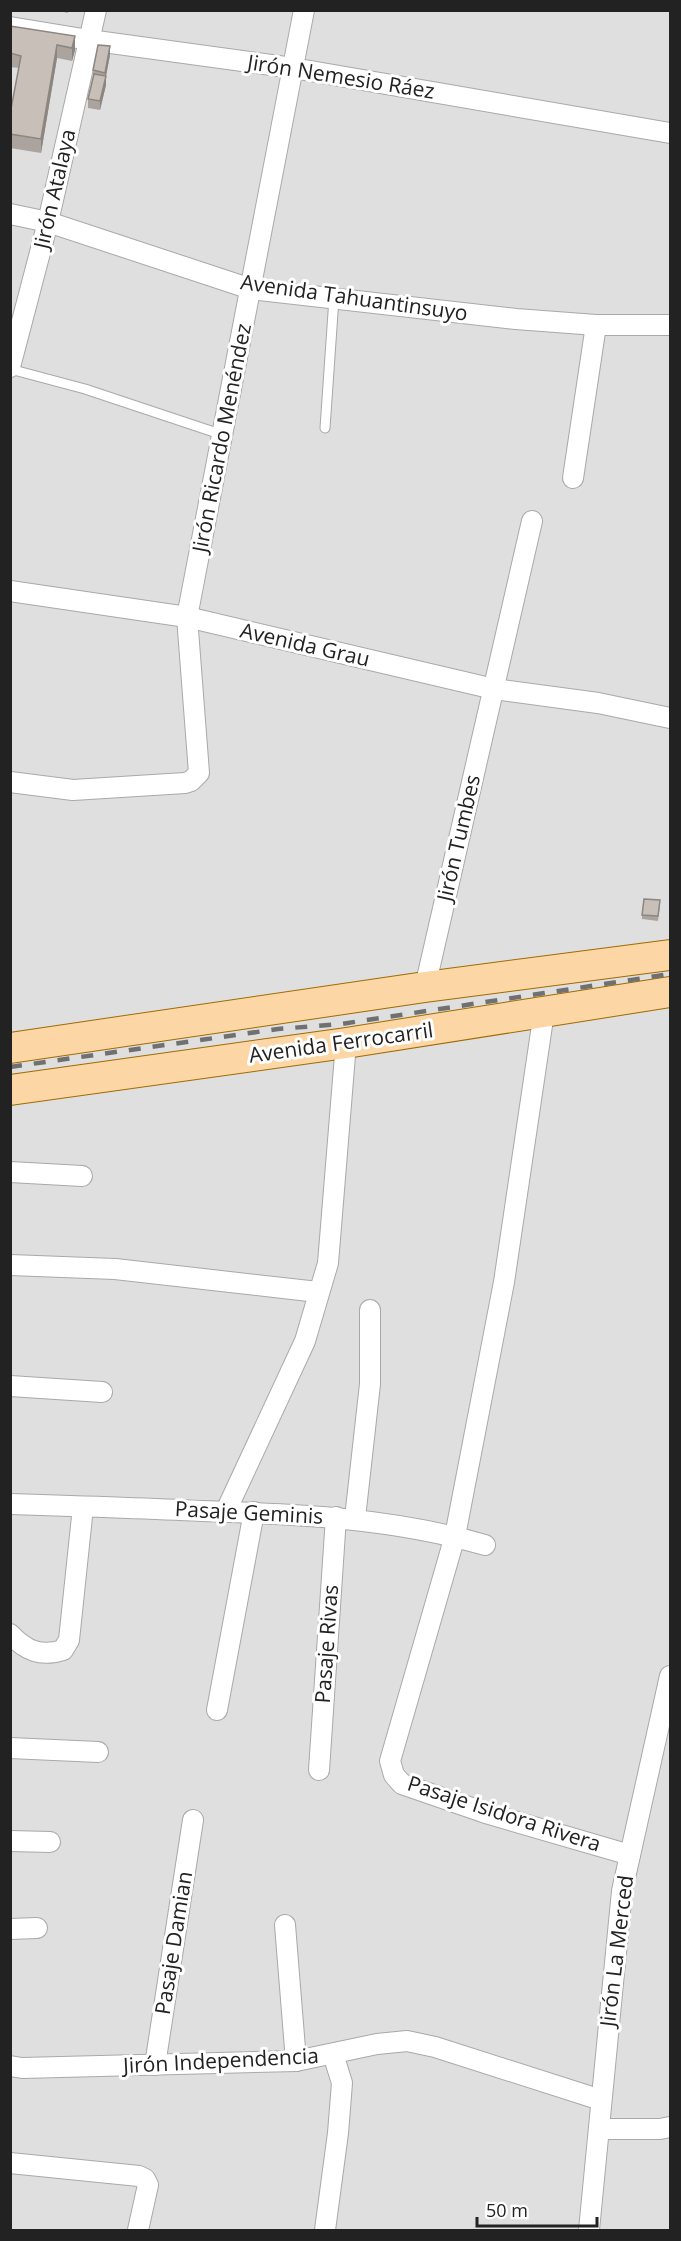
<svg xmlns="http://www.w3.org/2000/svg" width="681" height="2241" font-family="'Open Sans',sans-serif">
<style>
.residential{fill:#e0dfdf}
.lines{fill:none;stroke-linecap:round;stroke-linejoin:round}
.lane-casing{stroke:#a9a9a9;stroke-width:11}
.street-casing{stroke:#a9a9a9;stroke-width:22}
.primary-casing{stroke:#a06b00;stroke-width:32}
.lane{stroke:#fff;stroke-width:9}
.street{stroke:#fff;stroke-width:20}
.primary{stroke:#fcd6a4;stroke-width:30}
.rail{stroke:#707070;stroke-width:4.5;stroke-dasharray:12 12;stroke-linecap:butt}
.wall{fill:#aba49e}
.shaded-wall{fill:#8b8681}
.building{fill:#c7bfb8;stroke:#8b8681;stroke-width:1.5}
.labels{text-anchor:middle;stroke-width:6;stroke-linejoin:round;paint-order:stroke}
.street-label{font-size:21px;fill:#222;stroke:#fff}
</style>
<rect width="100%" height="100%" fill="#f2efe9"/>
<rect class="residential" x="11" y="11" width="659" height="2219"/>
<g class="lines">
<g class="lane-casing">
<g id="lane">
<polyline points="10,369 85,389 223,435"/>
<polyline points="325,428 334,298"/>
</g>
</g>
<g class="street-casing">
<g id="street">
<polyline points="10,27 89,40 293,68 670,133"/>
<polyline points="10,214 48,222 251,289 516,319 596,325 670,325"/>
<polyline points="10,367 48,222 96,10"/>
<polyline points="573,478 596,325"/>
<polyline points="10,591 187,617 494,689 598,703 670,718"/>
<polyline points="10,782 73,790 185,783 191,781 199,773 187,617 304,10"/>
<polyline points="425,987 532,521"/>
<polyline points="544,1012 504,1282 455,1536 390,1761 394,1775 402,1784 489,1814 630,1855"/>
<polyline points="10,1172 82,1176"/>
<polyline points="10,1265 115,1269 318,1292"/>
<polyline points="10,1386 102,1392"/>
<path d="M10,1504C74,1506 138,1508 202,1511C297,1514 393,1518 485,1545"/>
<polyline points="226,1511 305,1341 328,1263 346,1043"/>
<polyline points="355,1518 370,1384 370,1310"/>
<path d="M10,1634C26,1651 41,1657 63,1650L69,1640L83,1507"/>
<polyline points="217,1710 254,1512"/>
<polyline points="10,1748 98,1752"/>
<polyline points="319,1770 336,1517"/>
<polyline points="10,1841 50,1842"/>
<polyline points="285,1925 296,2061"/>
<polyline points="10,1929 37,1928"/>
<polyline points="155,2065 193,1820"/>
<polyline points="10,2066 22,2068 296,2061 377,2044 407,2041 435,2047 601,2100"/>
<polyline points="599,2129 660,2129 670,2127"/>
<polyline points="10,2163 139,2176 145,2179 148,2185 138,2230"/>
<polyline points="325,2230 338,2133 342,2083 333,2054"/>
<polyline points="589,2230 622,1891 670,1676"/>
</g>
</g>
<g class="primary-casing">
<g id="primary">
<polyline points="10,1048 425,987 670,955"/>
<polyline points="10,1090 346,1043 670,992"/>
</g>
</g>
<use href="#lane" class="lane"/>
<use href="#street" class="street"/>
<use href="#primary" class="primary"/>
<polyline class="rail" points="10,1067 278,1029 341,1024 670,974"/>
</g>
<g class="wall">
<polygon points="55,10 68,10 68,13"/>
<polygon points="10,26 75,36 75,50 72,61 57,58 41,153 10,148 10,114 19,68 10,67"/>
<polygon points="110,55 106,76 106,85 100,110 88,108 88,99 93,77 93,70"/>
<polygon points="660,905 658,921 642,919 642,915"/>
</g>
<g class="shaded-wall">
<polygon points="75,36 75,50 72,61 72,48"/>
<polygon points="57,45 57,58 41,153 41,139"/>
<polygon points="110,46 110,55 105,81 105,73"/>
<polygon points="106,76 106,85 100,110 100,101"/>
</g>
<g class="building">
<polygon points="10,26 75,36 72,48 57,45 41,139 10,134 10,114 21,56 10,53"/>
<polygon points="98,45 110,46 105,73 93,70"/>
<polygon points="94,74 106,76 100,101 88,99"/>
<polygon points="644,899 660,900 658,916 642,915"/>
</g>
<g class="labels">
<g class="street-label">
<text transform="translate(341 77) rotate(9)" y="7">Jirón Nemesio Ráez</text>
<text transform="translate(55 189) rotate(-77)" y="7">Jirón Atalaya</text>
<text transform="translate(354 298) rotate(8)" y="7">Avenida Tahuantinsuyo</text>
<text transform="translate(222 438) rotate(-79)" y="7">Jirón Ricardo Menéndez</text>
<text transform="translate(305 645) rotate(13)" y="7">Avenida Grau</text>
<text transform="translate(459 838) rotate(-77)" y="7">Jirón Tumbes</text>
<text transform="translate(341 1043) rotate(-8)" y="7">Avenida Ferrocarril</text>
<text transform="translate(249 1513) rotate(3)" y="7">Pasaje Geminis</text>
<text transform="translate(327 1644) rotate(-86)" y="7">Pasaje Rivas</text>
<text transform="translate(504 1814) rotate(18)" y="7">Pasaje Isidora Rivera</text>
<text transform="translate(174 1943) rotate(-81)" y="7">Pasaje Damian</text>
<text transform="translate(617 1951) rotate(-83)" y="7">Jirón La Merced</text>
<text transform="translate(221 2061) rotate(-3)" y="7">Jirón Independencia</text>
</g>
</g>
<rect width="681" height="2241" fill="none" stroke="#222222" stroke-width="24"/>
<path d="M477 2217v9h120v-9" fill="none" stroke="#222222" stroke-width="3"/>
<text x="486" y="2217" font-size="18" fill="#222222" stroke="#ffffff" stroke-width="4.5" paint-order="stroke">50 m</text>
</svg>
